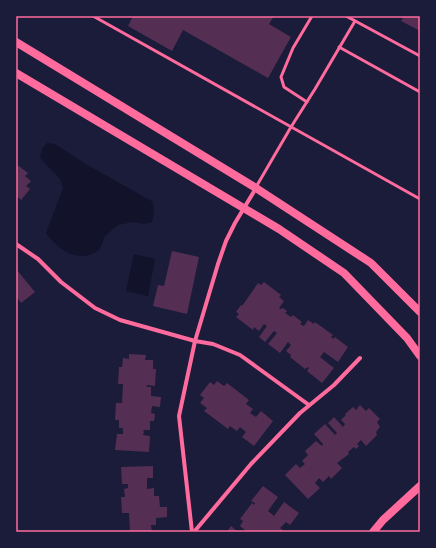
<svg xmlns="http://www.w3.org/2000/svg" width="436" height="548" font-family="'Noto Serif',serif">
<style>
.water{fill:#12122b}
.building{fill:#542f53}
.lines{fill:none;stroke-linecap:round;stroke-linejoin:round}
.service{stroke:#ff6b9d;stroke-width:3}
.minor{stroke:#ff6b9d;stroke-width:4}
.secondary{stroke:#ff6b9d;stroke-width:8}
.neatline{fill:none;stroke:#ff6b9d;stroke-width:1.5}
</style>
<rect width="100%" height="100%" fill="#1b1b3a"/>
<g class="water">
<path d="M47,143L55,144L84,163L153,202L154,211L152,222L144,224L133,222L118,225L105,236L100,249C97,251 93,254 89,255C72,260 55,246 46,233L63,188L60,179L40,158L42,149Z"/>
<polygon points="134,254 155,259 148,296 126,291"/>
</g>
<g class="building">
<polygon points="133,16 274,16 269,24 291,37 268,78 183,30 172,51 128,26"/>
<polygon points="404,16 420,16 420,31 401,21"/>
<polygon points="16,164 28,173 25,176 31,181 26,186 30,189 21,200 18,197 16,199"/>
<polygon points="172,251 199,257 187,314 153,306 158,285 164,286"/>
<polygon points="16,269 35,292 21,303 16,296"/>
<polygon points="264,282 281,295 279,297 284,301 279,308 281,309 283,308 287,311 285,313 291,317 293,315 302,322 300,324 304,326 308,320 314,324 315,322 333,335 331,337 333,339 335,337 348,347 338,362 324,352 320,357 334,368 322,383 307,371 309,368 308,367 305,369 290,357 291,355 286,351 291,345 288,342 280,353 268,344 277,333 274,331 265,342 259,337 267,326 264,324 259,331 254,327 253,330 236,317 239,314 236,312 241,305 242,306 258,283 261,285"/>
<polygon points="129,354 146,355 145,360 153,360 153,369 156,369 155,386 147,385 147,387 151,387 151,396 161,397 160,407 152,406 151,413 155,414 154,421 150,421 150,430 143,430 144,432 143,435 150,436 149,452 115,450 117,434 123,434 123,428 119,428 119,420 115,420 116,403 122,403 123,384 118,384 119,367 122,367 123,358 129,359"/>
<polygon points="217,381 224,386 227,383 249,400 246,404 253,409 250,413 256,417 261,411 273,421 254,446 242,437 246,432 240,427 237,431 230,426 228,429 204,411 207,408 200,403 204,398 200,395 210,382 214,385"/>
<polygon points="360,405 366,411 369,408 380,419 377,422 380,427 376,432 377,435 366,446 361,440 357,444 359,446 356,449 354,447 348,452 349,454 337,463 342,468 331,479 329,476 323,482 319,478 315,483 320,488 308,499 285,475 296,464 300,468 305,464 302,461 308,455 305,451 316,441 322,446 323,444 314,434 325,424 335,435 337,433 328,423 334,417 343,427 345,424 341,420 346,415 345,414 353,407 356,410"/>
<polygon points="153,466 153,478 147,478 147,489 154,488 154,496 159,496 160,507 167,507 167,517 156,518 156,525 151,525 152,532 130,532 129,513 122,513 121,497 125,497 124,489 128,488 128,484 122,484 121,467"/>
<polygon points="263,486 278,497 268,511 274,516 284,502 299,513 290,525 286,522 280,528 283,530 282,532 245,532 246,531 240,526 243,521 240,519 252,503 254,505 255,503 251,501"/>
<polygon points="231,526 238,532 227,532"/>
</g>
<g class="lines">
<g class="service">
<polyline points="93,16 420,199"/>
<polyline points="346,16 420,56"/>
<polyline points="339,47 420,92"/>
<polyline points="307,102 284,87 281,77 293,48 312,16"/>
<polyline points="256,187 291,127 315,89 355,21"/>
</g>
<g class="minor">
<polyline points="16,244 38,259 61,282 95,308 120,320 195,341 213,344 240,355 309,405"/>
<polyline points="192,532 179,416 195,341 218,264 226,241 235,223 256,188"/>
<polyline points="194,532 251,464 300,413 334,385 360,358"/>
</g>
<g class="secondary">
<polyline points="16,42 256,188 371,263 420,312"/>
<polyline points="16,73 279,229 344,273 407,338 420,356"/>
<polyline points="373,532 383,520 420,486"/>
</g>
</g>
<rect width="436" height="548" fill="none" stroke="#1b1b3a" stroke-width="34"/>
<rect x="17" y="17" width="402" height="514" class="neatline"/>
</svg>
